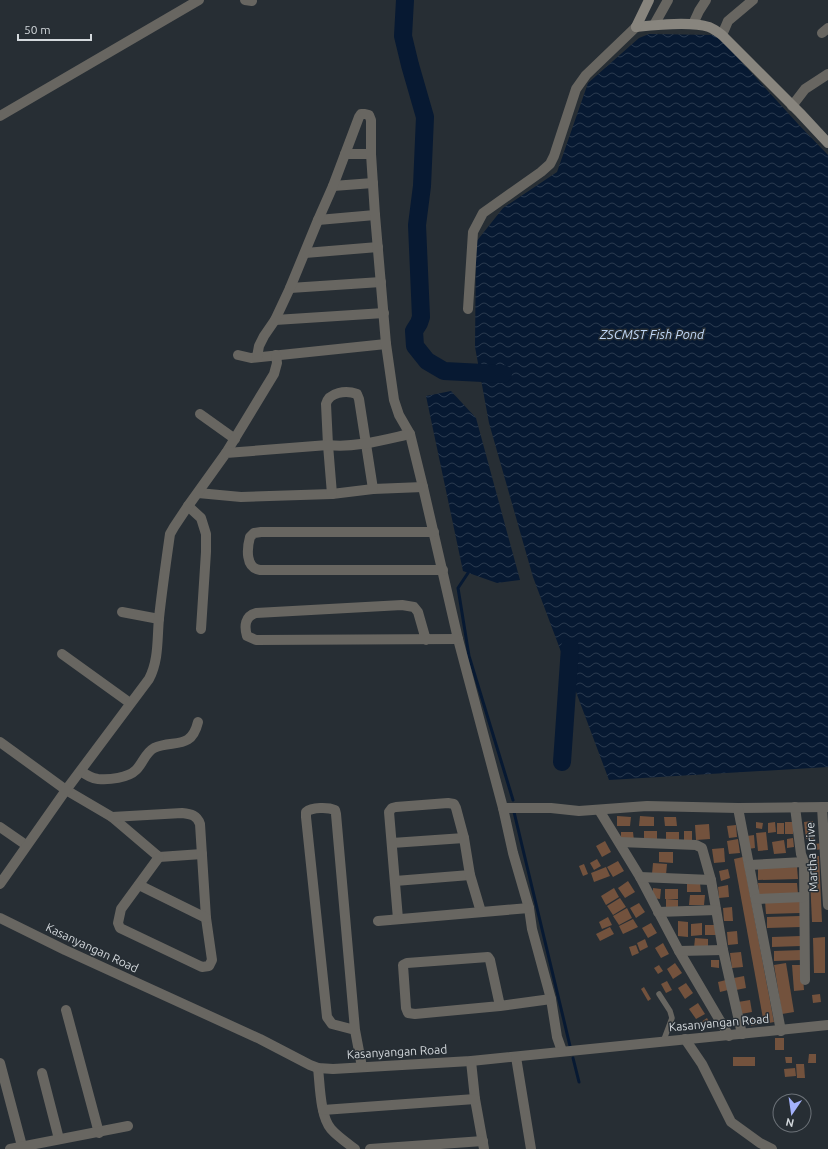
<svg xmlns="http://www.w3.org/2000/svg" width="828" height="1149" font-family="Ubuntu,sans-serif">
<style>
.water{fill:url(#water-waves)}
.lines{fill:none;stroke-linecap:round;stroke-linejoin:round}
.stream{stroke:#071932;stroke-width:3}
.river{stroke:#071932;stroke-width:18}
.building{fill:#73523d}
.lane{stroke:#686661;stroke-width:5.5}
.street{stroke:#686661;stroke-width:10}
.secondary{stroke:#88857e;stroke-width:10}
.labels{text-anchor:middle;stroke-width:3;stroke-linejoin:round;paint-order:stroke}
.street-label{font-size:12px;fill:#d4d9dd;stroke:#272e34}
.water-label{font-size:13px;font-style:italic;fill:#c1d8f8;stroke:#272e34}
</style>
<defs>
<pattern id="water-waves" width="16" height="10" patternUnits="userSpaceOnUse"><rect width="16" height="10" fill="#071932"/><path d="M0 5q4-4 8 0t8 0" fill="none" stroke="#2a3a4f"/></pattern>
</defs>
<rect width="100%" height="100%" fill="#272e34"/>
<g class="water">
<polygon points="649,34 717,35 799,125 828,155 828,767 609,780 533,577 489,423 475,347 476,242 503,208 557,172 588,83 639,38"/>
<polygon points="451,391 476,418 520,580 497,583 463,571 426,396"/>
</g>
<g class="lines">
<g class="stream">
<polyline points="468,573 458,588 469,656 513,800"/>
<polyline points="514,812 570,1046"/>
<polyline points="573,1058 579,1082"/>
</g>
<g class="river">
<polyline points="405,0 403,36 410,65 425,117 422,186 417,225 421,317 419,323 414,331 415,346 427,361 444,371 503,374"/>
<polyline points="562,762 570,647"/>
</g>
</g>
<g class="building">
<polygon points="617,816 631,817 630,826 617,826"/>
<polygon points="640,816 654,817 654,826 639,826"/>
<polygon points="664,817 676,817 677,826 665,826"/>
<polygon points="813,821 814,839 806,839 804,822"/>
<polygon points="756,822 763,823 762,829 756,828"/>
<polygon points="775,822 776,832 768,833 768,823"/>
<rect x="785" y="822" width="8" height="12"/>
<rect x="777" y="823" width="7" height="11"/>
<polygon points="709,824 710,839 696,840 695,825"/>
<polygon points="736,825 737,837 729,838 727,826"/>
<rect x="644" y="831" width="13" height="9"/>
<rect x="684" y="831" width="8" height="11"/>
<polygon points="621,832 633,832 634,841 621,841"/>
<rect x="666" y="832" width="13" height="9"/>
<polygon points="766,832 768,850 758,851 756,833"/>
<polygon points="754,835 755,848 748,849 747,836"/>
<polygon points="793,838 794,847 787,848 787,839"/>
<polygon points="738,839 740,853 729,854 727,841"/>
<polygon points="784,840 786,853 774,854 772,842"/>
<polygon points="605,841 611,852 602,857 596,846"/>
<polygon points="824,843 825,849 814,850 814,844"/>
<polygon points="724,848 725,862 714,863 712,849"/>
<polygon points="659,852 673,852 673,863 659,862"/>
<polygon points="809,856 819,856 822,922 812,922"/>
<polygon points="743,857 774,1022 764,1024 734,859"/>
<polygon points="597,859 601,866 594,870 590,863"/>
<polygon points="618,861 624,871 613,877 607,867"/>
<polygon points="653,863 667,864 666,875 652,874"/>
<polygon points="584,864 588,874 583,876 579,866"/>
<polygon points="606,867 610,876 594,882 591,873"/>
<polygon points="797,867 798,879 758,880 758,868"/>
<polygon points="728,869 730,878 721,881 719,871"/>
<polygon points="628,881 635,892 625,898 618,888"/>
<polygon points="687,883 700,883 701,892 687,892"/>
<polygon points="758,883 797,883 798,894 759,894"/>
<polygon points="728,885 729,897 719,898 718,887"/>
<polygon points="614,888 619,897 606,905 601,896"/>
<polygon points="653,888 661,889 660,899 653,898"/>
<rect x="665" y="889" width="13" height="10"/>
<polygon points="690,895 705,895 704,905 689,905"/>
<polygon points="620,898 626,907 613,915 607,906"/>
<polygon points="666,899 678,900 678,908 666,908"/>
<polygon points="765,901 800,901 800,913 766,914"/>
<polygon points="639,903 645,912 636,918 630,908"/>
<polygon points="732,907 733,921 724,921 723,908"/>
<polygon points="627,908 632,918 619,925 613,916"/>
<polygon points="800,916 801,927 767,928 767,917"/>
<polygon points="608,917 612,925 602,929 599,922"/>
<polygon points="633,919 638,927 623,934 619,926"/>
<polygon points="678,921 688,922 688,937 678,936"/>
<polygon points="651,923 657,933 648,938 642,928"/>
<polygon points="702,923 702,935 691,936 691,924"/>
<rect x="705" y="925" width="13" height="10"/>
<polygon points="610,927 614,934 600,941 596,934"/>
<polygon points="737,931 738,944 728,945 727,932"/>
<polygon points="801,936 801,946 772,947 772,937"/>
<polygon points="825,937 825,973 814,973 813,938"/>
<polygon points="695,938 708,939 708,948 694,948"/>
<polygon points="645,939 648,947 640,951 637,943"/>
<polygon points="663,943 669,954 661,958 655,948"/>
<polygon points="636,945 639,953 632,956 629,947"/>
<polygon points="802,950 802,960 774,961 774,951"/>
<polygon points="741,952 743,967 732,968 730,953"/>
<polygon points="711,960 719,960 719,968 711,967"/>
<polygon points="675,963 682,973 673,979 667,969"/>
<polygon points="786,963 794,1012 782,1014 774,965"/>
<polygon points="659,965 663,971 658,974 654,968"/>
<polygon points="792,965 802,965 804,990 794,991"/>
<polygon points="744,976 746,988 736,990 734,978"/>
<polygon points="726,980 728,990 720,992 718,982"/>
<polygon points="667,981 672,990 666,993 661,984"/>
<polygon points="686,983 693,993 685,999 678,988"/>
<polygon points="644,987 651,999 648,1001 641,989"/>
<polygon points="820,994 821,1002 813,1003 812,995"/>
<polygon points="750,1000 752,1012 741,1014 738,1002"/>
<polygon points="698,1003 705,1014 696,1019 689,1009"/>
<polygon points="707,1018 710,1024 704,1027 701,1022"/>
<polygon points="759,1019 759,1024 751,1026 751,1020"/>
<rect x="775" y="1038" width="9" height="12"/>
<polygon points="809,1054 816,1054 816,1063 808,1063"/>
<rect x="733" y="1057" width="22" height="9"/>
<polygon points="785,1057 792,1057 792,1063 786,1063"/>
<polygon points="796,1064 804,1064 805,1078 797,1078"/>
<polygon points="795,1068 796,1076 785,1077 784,1069"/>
</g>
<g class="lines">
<polyline class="lane" points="659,994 670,1011 672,1018 663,1042"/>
<g class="street">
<polyline points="245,0 252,1"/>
<polyline points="693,24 699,11 706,0"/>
<polyline points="654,25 668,0"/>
<polyline points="822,33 828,28"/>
<polyline points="722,35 728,21 753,0"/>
<polyline points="792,106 805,89 828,74"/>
<polyline points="0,116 199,0"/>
<polyline points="345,154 371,154"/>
<polyline points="333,186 373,183"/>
<polyline points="318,220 375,215"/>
<polyline points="305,253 378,247"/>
<polyline points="290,288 381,282"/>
<polyline points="468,309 473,232 483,213 541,172 550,164 554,156 576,89 586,75 636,27"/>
<polyline points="275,320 384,313"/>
<polyline points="238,355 251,358 386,344"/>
<polyline points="257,357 259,346 264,336 275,320 290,288 318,220 333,186 359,117 361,114 365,114 369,115 371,120 371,154 375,215 386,344 394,400 399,415 410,434 423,487 458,639 503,808 513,853 529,908 532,929 551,999 557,1037 562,1051"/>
<polyline points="200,414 235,439"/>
<polyline points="226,453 274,374 277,363 276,355"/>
<polyline points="198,493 241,497 332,494 373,489 423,487"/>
<path d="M332,494L328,445L326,404C329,392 346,390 357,394L359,399L373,489"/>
<polyline points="188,506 201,518 206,534 206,552 201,629"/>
<path d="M434,532H261L254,533L250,537C247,548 245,568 260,570H443"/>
<polyline points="122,612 159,619"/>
<path d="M426,640L418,612L414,607L402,605L256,613C245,616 244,626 247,636L256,640L458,639"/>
<polyline points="62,654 130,703"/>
<polyline points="0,742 66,790 112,817 159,857 202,854"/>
<path d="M81,771C86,775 91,778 98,779C109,780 128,778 136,770C143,763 145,753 154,748C173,739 191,751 198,722"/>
<polyline points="795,807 801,854 804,862 805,980"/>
<polyline points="822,807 828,905"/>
<polyline points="503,808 551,808 579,811 647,806 738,808 828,807"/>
<polyline points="738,808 781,1031"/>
<polyline points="599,810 640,877 679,951 729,1036"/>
<path d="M112,817L182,813C191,814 197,815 200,824L206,918L212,960L209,966L202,967L120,928L118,923L121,909L159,857"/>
<polyline points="0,827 26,845"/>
<polyline points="620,842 696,845 702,848 711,880 723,950 742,1034"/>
<polyline points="392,843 464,838"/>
<polyline points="749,865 804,862"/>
<polyline points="640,877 711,880"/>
<polyline points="395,881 470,875"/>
<path d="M0,884L66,790L149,679C159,660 157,639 159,618C162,590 166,562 170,534L174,527L188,506L226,453L328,445C355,448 383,440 410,434"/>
<polyline points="139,885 206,918"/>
<polyline points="756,899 804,897"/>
<polyline points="658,912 716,910"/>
<polyline points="0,918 65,950 260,1039 310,1065 318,1068 333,1069 471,1061 828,1025"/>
<polyline points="398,919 389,812 392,808 396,807 448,803 454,804 456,808 464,838 470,875 481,912"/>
<polyline points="378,921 529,908"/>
<polyline points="679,951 723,950"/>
<polyline points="500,1006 490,960 488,957 407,963 403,965 406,1008 408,1013 415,1014 500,1006 551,999"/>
<polyline points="66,1010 99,1133"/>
<path d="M355,1030L332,1024L327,1017L306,817V812C312,807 328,807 335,810L336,814L355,1030L362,1067"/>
<polyline points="685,1039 702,1064 731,1122 760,1143 772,1149"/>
<polyline points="516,1057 531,1149"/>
<polyline points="471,1061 475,1099 484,1149"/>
<polyline points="0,1063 22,1146"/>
<path d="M318,1068C320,1085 320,1116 331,1129C337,1136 347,1143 355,1149"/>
<polyline points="42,1073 59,1139"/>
<polyline points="323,1110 475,1099"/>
<polyline points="10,1149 128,1126"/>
<polyline points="370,1149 483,1141"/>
</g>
<g class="secondary">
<path d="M636,27C655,25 690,21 709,27C714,29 718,32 722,35L800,113L828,143"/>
<polyline points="636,27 649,0"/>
</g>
</g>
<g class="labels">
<g class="street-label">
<text transform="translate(812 857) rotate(-93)" y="4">Martha Drive</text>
<text transform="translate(92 948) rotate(25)" y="4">Kasanyangan Road</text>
<text transform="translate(719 1023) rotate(-5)" y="4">Kasanyangan Road</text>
<text transform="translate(397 1052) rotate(-3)" y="4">Kasanyangan Road</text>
</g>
<g class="water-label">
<text x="652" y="339">ZSCMST Fish Pond</text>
</g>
</g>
<g transform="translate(792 1113) rotate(193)"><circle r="19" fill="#272e34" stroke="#6c7278"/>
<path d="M0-3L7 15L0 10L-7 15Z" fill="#a4b2fc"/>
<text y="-6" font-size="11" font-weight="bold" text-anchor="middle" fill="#d4d9dd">N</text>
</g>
<path d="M18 34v6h73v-6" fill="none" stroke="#d4d9dd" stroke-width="2"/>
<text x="24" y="34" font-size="12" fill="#d4d9dd" stroke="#272e34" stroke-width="3" paint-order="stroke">50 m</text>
</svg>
